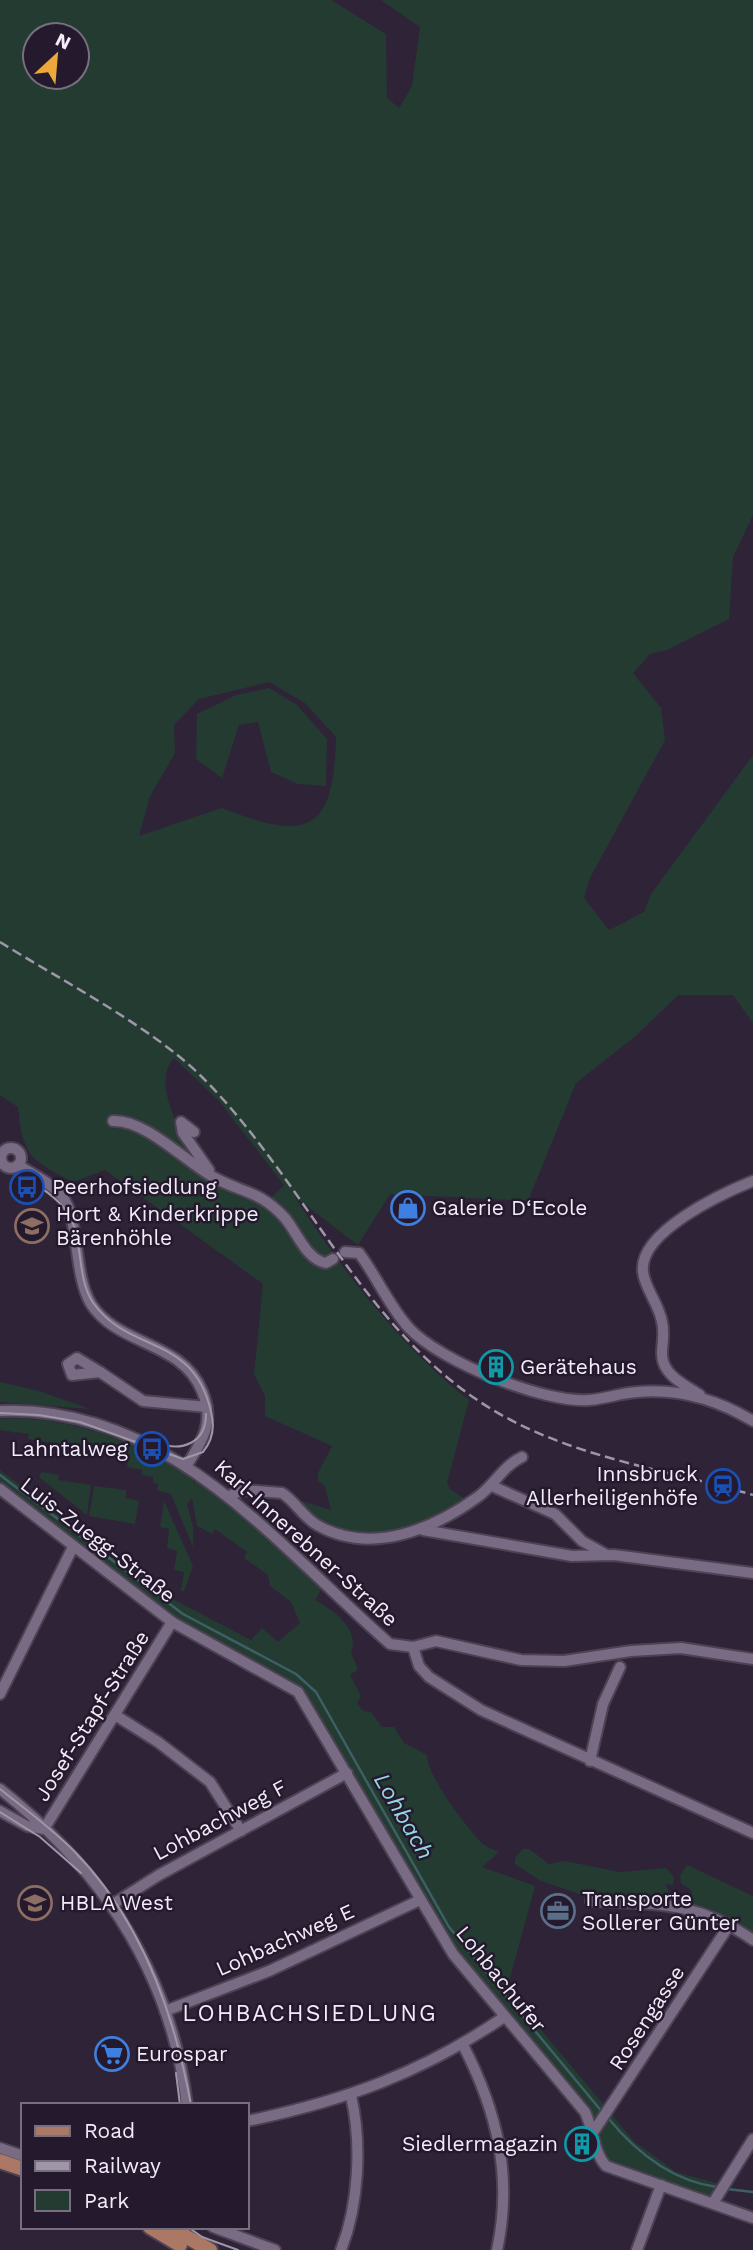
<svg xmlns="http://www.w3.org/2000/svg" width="753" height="2250" font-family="'Work Sans',sans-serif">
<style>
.green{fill:#243b31;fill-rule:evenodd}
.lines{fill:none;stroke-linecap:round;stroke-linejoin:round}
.stream{stroke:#3d5f65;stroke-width:2.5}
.minor-casing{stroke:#4c4253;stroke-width:14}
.major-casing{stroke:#4c4253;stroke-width:18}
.minor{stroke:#786b83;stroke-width:10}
.major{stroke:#aa7864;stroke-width:14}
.tram{stroke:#9f96a7;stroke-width:2}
.rail{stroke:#9f96a7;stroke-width:2.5;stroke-dasharray:10 5;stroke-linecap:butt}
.labels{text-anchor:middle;stroke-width:5;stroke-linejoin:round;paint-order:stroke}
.poi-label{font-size:21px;fill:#f2ebf9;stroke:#251a2d;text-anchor:start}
.street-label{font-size:21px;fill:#f2ebf9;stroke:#251a2d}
.water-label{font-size:23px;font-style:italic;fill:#92d7e4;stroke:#251a2d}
.neighbourhood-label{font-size:23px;letter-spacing:2px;fill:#f2ebf9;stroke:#251a2d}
</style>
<rect width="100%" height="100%" fill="#2f2338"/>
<g class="green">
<path d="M0,0H331L386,34L387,98L399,108L412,86L420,27L381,0H753V515L733,557L729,619L667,650L650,654L633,673L661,708L665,740L589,880L584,898L609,930L644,912L651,894L753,755V1023L733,995H678L637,1035L576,1083L528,1201L390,1194L358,1245L295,1197C340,1268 403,1349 469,1400L447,1483L450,1489L470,1503L421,1530L354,1537L303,1515L302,1501L331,1510L324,1484L318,1482V1473L332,1446L265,1416V1396L254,1374L263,1284L105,1170L73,1182C30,1159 23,1157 18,1107L0,1095ZM35,35H77V77H35ZM269,682L305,703L336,737C334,833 307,842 222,808L139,836L150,796L175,753L174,725L199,699ZM174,1058L219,1101L284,1185L269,1200C253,1194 227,1188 214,1177C191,1155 147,1086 174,1058Z"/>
<polygon points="269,688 297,705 327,739 326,786 298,784 271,772 258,722 239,725 222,778 196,759 197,714 236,695"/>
<polygon points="0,1382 39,1391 90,1409 0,1402"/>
<path d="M0,1419C68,1415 136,1441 192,1478L195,1484V1478L204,1476L324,1585L315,1600C334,1611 360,1628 351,1653L358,1669L350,1675L361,1696L357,1703L363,1711L371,1712L382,1727H394L404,1743L427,1755C427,1776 465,1825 480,1841C484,1846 492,1849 499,1852L482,1867L535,1886L507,1989L634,2141L676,2172L724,2185L727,2195H718L713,2203L606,2166L594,2131L453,1954L306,1701L199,1637L0,1484V1470L165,1595L251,1640L262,1628L278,1642L300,1623L291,1602L270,1586L268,1575L244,1558L247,1552L215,1529L212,1534L197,1526L192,1498L187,1504L193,1527V1547L171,1494L157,1490L158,1484L153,1483V1477L142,1475V1470L127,1467L128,1460L102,1451L28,1439L29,1434L0,1430Z"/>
<polygon points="41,1472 59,1475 58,1480 91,1485 87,1515 39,1477"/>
<polygon points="94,1486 126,1490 126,1498 139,1501 135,1524 89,1516"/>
<polygon points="164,1501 193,1566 184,1591 181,1591 184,1572 174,1570 177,1551 167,1548 169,1529 160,1527"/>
<polygon points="523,1849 529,1849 549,1864 565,1861 620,1872 666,1868 674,1877 673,1885 665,1884 671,1895 666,1904 591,1901 582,1895 541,1881 515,1864 515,1858"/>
<polygon points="687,1865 753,1896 753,1940 694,1909 691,1890 681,1883 680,1875"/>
</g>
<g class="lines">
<g class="stream">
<polyline points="0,1475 183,1614 296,1674 316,1692 449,1927 603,2113"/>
<path d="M608,2118C636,2152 672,2181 717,2187"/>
<polyline points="727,2189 753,2192"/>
</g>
<g class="minor-casing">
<g id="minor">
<path d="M113,1121C145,1119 187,1163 215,1178C243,1193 260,1191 284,1217C296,1230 306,1260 326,1263L333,1259"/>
<polyline points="194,1132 181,1122 183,1133 209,1170"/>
<circle cx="11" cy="1158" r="10"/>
<path d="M18,1165C32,1174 51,1183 62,1196C80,1219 73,1274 91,1304C118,1346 182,1341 202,1391C215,1421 203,1440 187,1465"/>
<path d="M345,1252L359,1253C377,1277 389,1306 409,1328C441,1362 543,1403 589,1400C605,1399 621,1393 637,1392C679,1388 718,1400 753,1421"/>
<polygon points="77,1358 100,1372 72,1375 68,1364"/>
<polyline points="100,1372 143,1401 207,1407"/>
<path d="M700,1395C685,1385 662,1375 662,1354C662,1343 665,1333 662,1322C659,1304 645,1289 643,1272C638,1232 723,1193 753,1181"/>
<path d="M0,1411C170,1405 273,1542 390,1644L413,1647L436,1641L521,1660L564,1661L631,1651L681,1648L753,1659"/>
<polyline points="492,1486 555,1514 582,1541 607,1555"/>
<path d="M0,1489L172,1622L298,1692L453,1954L585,2112C594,2131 593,2151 606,2166L753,2218"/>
<path d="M229,1496L243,1490L282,1493C295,1501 303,1517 317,1525C371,1556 434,1529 479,1496C495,1484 503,1466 522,1457"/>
<polyline points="423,1530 572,1556 614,1555 753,1573"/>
<polyline points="413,1647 419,1666 429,1677 481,1710 753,1833"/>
<polyline points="0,1694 73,1547"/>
<polyline points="115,1715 158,1742 210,1782 241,1831"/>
<polyline points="590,1761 603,1704 620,1667"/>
<path d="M0,1789C102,1870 171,1973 187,2105"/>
<polyline points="0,1811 27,1826 44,1829"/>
<polyline points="44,1829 172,1622"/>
<path d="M591,1901C656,1904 697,1901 753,1940"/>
<polyline points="113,1904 159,1875 347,1773"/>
<polyline points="165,2011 269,1971 420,1900"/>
<path d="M463,2045C497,2111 513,2176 497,2250"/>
<path d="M247,2121C344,2101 422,2073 504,2017"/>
<polyline points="594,2131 730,1924"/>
<polyline points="0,2148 23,2156"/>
<polyline points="713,2203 753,2139"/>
<polyline points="213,2227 275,2250"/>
<path d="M341,2250C359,2204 362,2143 351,2096"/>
<polyline points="637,2250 661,2185"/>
</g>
</g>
<g class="major-casing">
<g id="major">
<polyline points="0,2161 23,2169"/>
<polyline points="150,2227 180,2245"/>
<polyline points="169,2227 210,2250"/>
</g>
</g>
<use href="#minor" class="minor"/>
<use href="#major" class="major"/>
<g class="tram">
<path d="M0,1413L39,1415L80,1422L183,1459L203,1452C213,1440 215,1427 211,1412C194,1334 130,1354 94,1304C74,1276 86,1234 64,1208C53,1194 36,1185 22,1175"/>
<path d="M158,1443C182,1452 206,1443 206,1414"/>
<path d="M0,1789C25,1809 51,1828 74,1851C141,1919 174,2012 191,2105"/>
<polyline points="0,1812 40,1837 81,1873"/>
<polyline points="176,2073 180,2105"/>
<polyline points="188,2227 202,2237 238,2250"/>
</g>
<path class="rail" d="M0,942C62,981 152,1027 202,1077C306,1181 363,1332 493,1410C573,1458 665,1469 753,1495"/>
</g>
<defs>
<g id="bus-ring" transform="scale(1.75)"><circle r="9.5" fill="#251a2d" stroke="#1a4fb4" stroke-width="1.5"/><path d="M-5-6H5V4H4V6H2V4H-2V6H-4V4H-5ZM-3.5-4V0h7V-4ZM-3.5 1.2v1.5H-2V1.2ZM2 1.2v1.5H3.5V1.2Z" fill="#1a4fb4"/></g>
<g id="shop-ring" transform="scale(1.75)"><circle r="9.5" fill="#251a2d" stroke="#3f7fe0" stroke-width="1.5"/><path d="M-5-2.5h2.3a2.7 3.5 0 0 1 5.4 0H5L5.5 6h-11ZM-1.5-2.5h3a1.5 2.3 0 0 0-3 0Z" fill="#3f7fe0"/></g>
<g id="school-ring" transform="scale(1.75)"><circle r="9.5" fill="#251a2d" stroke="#8d6e63" stroke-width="1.5"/><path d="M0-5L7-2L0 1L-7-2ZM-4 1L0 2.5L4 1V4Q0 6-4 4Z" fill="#8d6e63"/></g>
<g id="building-ring" transform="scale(1.75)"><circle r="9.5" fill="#251a2d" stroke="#0f9aa8" stroke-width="1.5"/><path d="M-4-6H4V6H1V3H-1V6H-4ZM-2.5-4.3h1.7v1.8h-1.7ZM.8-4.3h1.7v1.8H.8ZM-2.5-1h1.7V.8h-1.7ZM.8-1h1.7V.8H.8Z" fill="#0f9aa8"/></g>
<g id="station-ring" transform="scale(1.75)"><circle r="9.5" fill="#251a2d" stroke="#1a4fb4" stroke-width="1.5"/><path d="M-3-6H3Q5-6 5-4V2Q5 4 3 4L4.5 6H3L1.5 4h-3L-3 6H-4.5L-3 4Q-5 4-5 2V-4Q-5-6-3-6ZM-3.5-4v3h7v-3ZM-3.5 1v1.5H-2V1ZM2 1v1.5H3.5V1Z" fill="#1a4fb4"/></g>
<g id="office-ring" transform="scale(1.75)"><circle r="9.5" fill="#251a2d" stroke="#5c6f8a" stroke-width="1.5"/><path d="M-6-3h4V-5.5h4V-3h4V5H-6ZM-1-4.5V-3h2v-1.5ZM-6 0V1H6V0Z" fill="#5c6f8a"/></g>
<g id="supermarket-ring" transform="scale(1.75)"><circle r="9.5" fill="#251a2d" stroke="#3f7fe0" stroke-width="1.5"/><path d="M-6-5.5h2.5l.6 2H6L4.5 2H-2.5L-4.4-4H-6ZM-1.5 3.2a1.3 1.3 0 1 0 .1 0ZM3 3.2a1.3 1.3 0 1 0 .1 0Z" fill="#3f7fe0"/></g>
</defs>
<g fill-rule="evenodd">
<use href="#bus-ring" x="27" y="1187"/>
<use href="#shop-ring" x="408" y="1208"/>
<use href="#school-ring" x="32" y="1226"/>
<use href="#building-ring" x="496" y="1367"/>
<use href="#bus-ring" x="152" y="1449"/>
<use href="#station-ring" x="723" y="1486"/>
<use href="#school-ring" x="35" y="1903"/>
<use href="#office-ring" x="558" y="1911"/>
<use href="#supermarket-ring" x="112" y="2054"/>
<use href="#building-ring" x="582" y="2144"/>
</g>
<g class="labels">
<g class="poi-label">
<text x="52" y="1194">Peerhofsiedlung</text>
<text x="432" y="1215">Galerie D‘Ecole</text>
<text x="56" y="1221">Hort &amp; Kinderkrippe<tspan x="56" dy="24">Bärenhöhle</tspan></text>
<text x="520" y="1374">Gerätehaus</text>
<text x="128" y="1456" text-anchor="end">Lahntalweg</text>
<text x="698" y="1481" text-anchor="end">Innsbruck<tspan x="698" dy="24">Allerheiligenhöfe</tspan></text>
<text x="582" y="1906">Transporte<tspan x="582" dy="24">Sollerer Günter</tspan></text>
<text x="60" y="1910">HBLA West</text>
<text x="136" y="2061">Eurospar</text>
<text x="558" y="2151" text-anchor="end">Siedlermagazin</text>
</g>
<g class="street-label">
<text transform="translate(98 1540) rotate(38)" y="7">Luis-Zuegg-Straße</text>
<text transform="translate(306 1543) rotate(42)" y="7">Karl-Innerebner-Straße</text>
<text transform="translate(92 1716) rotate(-58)" y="7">Josef-Stapf-Straße</text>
<text transform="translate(220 1820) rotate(-28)" y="7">Lohbachweg F</text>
<text transform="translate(285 1940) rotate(-24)" y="7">Lohbachweg E</text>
<text transform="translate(501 1979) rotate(51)" y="7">Lohbachufer</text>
<text transform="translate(647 2018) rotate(-57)" y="7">Rosengasse</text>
</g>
<g class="water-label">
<text transform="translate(404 1816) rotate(60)" y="8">Lohbach</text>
</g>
<g class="neighbourhood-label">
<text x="310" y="2021">LOHBACHSIEDLUNG</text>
</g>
</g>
<rect x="21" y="2103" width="228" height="126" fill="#251a2d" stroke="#776e7f" stroke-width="2"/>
<rect x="35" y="2126" width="35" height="10" fill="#aa7864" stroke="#776e7f" stroke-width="2"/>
<text x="84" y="2138" font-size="21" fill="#f2ebf9">Road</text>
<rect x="35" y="2161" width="35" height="10" fill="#9f96a7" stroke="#776e7f" stroke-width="2"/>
<text x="84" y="2173" font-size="21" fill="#f2ebf9">Railway</text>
<rect x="35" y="2190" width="35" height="21" fill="#243b31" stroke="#776e7f" stroke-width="2"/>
<text x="84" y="2208" font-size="21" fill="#f2ebf9">Park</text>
<g transform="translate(56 56) rotate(26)"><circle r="33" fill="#251a2d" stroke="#776e7f" stroke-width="2"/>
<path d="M0-5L12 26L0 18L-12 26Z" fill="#eda83b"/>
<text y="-10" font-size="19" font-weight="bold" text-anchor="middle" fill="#f2ebf9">N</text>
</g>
</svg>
